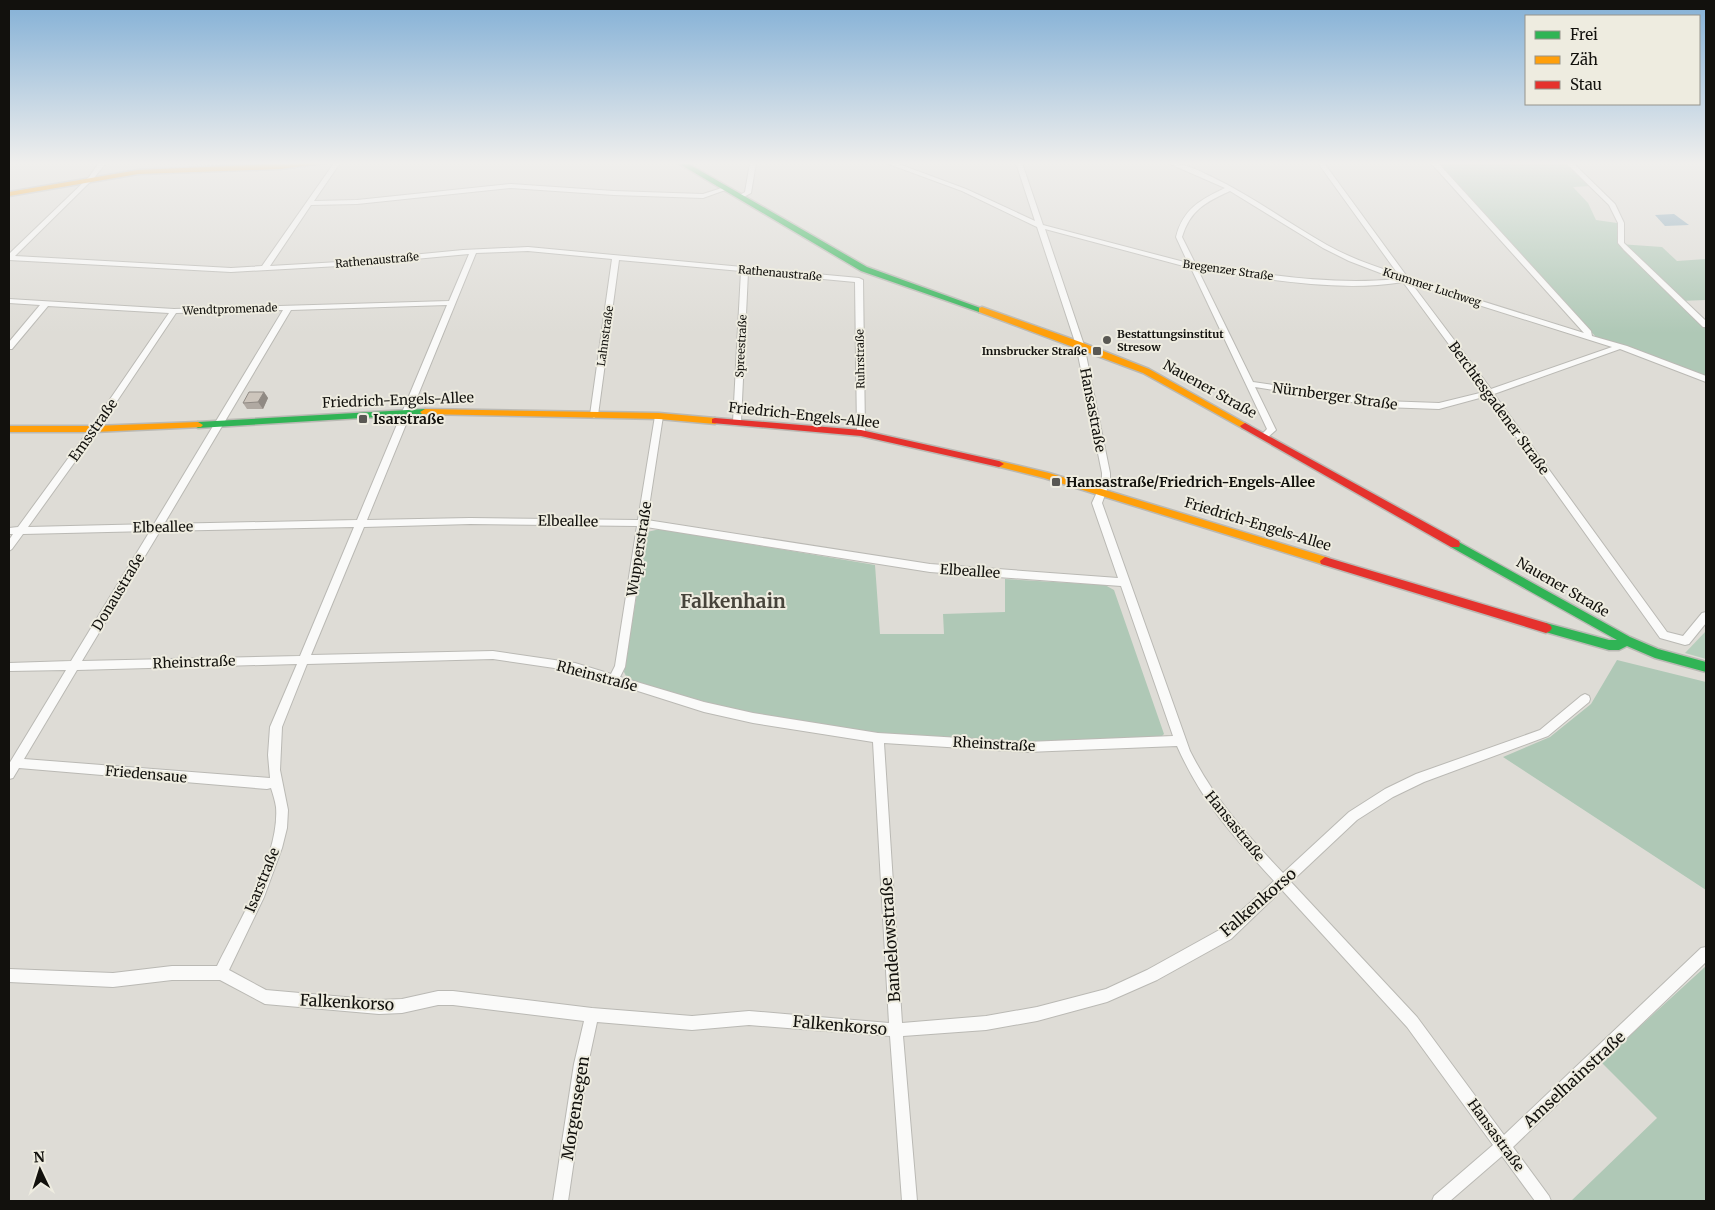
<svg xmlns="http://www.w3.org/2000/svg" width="1715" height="1210" font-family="Merriweather,serif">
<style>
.green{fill:#b6cebc}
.forest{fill:#afc8b6}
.water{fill:#8baabb}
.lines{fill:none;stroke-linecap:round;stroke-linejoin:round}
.street-casing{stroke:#bab9b4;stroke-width:2}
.fast-casing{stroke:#bab9b4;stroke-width:3}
.slow-casing{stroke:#bab9b4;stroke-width:3}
.jam-casing{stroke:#bab9b4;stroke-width:3}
.street{fill:#fafaf9;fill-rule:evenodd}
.fast{fill:#30b455;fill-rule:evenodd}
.slow{fill:#ff9f0a;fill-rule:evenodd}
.jam{fill:#e5322d;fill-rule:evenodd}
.wall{fill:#b0a9a2}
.shaded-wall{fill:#908a84}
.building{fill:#cdc5bc;stroke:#908a84}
.poi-dot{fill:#595853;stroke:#eeece0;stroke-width:2}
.labels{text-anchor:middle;stroke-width:4;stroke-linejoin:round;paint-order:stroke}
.far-street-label{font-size:11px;fill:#12110d;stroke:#eeece0}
.far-poi-label{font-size:11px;font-weight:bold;fill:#12110d;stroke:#eeece0;text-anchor:start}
.street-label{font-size:14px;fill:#12110d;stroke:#eeece0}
.poi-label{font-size:14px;font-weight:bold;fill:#12110d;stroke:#eeece0;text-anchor:start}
.near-street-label{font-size:16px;fill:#12110d;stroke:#eeece0}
.district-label{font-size:19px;font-weight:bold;fill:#46433a;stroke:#eeece0}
</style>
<rect width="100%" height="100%" fill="#dedcd6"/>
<polygon class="green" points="1706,631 1706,659 1685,653"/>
<g class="forest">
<polygon points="1434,163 1566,163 1590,186 1573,187 1588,203 1596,220 1617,223 1619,244 1662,247 1677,261 1706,259 1706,300 1679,301 1706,327 1706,377 1596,337"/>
<polygon points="660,529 875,565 880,634 944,634 943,614 1005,612 1005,579 1105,585 1114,590 1164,734 1160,738 1027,743 882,734 754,714 706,702 628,680 624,672 647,532"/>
<polygon points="1617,660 1706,682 1706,890 1503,757 1550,737 1591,704"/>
<polygon points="1706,966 1706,1201 1571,1201 1657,1118 1601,1062"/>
</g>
<polygon class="water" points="1674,214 1689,225 1665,226 1655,215"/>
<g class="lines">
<g class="street-casing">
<g id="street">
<path d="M99,163H106L93,179L15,256L231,268L262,266L334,163H340L314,201L357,200L511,184L614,191L703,194L725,187L728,189L703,198L614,195L511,188L357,204L311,205L270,266L339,262L463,250L528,247L859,278L863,280L865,433L861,436L857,433L855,282L748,272L741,422L737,425L733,422L741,271L619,260L598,415L594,418L590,415L612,259L528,251L476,253L367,520L470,518L638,520L655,416L659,413L663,416L647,520L930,564L1118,578L1092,503L1102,481V473L1076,345L1037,227L962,191L886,163H896L966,189L1035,221L1016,163H1022L1043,225L1188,263L1176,237C1183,209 1200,200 1225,188L1168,163C1184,163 1198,170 1212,177C1252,196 1288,223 1327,245C1350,258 1374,266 1398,274L1318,163H1324L1408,278L1584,333L1431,163H1438L1591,331L1592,336L1627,346L1706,376V382L1620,349L1494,394L1667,632L1683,636L1702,613L1706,612V623L1689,644L1685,645L1660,638L1487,396L1439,409L1383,407L1255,387L1276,430L1267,438H1261L1260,436L1267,429L1191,268L1045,229L1084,345L1110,473V481L1102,503L1190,751C1214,799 1246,834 1283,873L1349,812L1385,789L1416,774L1540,730L1581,696L1585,694L1589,696L1590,699L1589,702L1548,736L1424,782L1393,797L1357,820L1291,882L1417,1017L1504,1135L1701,948L1706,947V962L1513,1147L1549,1196L1551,1201H1535L1502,1156L1450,1201H1432L1434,1196L1493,1145L1407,1027L1282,890L1231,939L1157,980L1107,1002L1037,1021L986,1030L903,1036L917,1201H902L890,1036L749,1025L692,1030L597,1022L588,1064L568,1201H553L574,1064L584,1021L453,1005H438L402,1013L379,1014L265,1004L220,980H172L113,987L9,982V969L113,973L172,966H217C238,923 280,855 276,807C275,801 273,794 271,788L267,789L19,768L13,778L9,779V764L66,670L9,671V663L71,661L150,531L23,534L12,549L9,551V540L13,534H9V528L18,527L91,427L169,313L48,306L12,349H9V342L40,305L9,303V299L174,309L449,301L469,254L339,266L231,272L9,260V254L89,177ZM1230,191L1323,248L1349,261L1396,279C1329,286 1262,273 1196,265L1182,237C1190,210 1206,202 1230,191ZM1198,270C1265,278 1336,293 1403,282L1484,392L1439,403L1383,401L1253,382ZM1412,284L1612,347L1491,389ZM447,305L357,520L164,524L291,310ZM283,310L154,524L28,527L97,431L176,313ZM470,524L637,526L615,666L611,674L575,663L493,651L311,655L364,527ZM354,527L300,656L82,661L160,531ZM646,527L930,572L1121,586L1173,736L1027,742L878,733L753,713L704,702L620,677L625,667ZM493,659L575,671L704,712L753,723L873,742L889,1023L749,1011L692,1016L592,1008L453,991H438L402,999L379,1000L266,990L229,970L264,897L282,848L287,828L288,810L280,770L282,727L307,664ZM297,664L270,727L268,755L270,778L24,759L77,670ZM884,743L1027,752L1177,746C1202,802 1233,836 1274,881L1221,929L1147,970L1106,989L1037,1007L986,1016L902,1023Z"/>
<polygon points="750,163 756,163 751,193 742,198 738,198 738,196 745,192"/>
<polygon points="1566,163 1573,163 1615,204 1624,223 1624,243 1706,321 1706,327 1703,327 1624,250 1618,243 1618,223 1609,205"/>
</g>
</g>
<g class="fast-casing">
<g id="fast">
<polygon points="678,163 687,163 867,267 986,310 985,312 979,312 861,271"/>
<polygon points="425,409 430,412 428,414 198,428 193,425 198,422"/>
<polygon points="1455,540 1630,637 1658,649 1706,662 1706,672 1655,658 1627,646 1619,650 1609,650 1542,631 1540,628 1542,625 1546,623 1609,640 1617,640 1451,547 1450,544 1451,541"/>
</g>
</g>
<g class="slow-casing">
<g id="slow">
<polygon points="296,163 324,163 280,169 138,174 9,196 9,192 138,170"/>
<polygon points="982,307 1083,343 1149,369 1250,426 1245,429 1242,428 1143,373 979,312 979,308"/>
<polygon points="425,409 659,413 715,418 720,421 715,424 659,419 422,414 420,412"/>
<polygon points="198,422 203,425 201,427 94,432 9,432 9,426 94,426"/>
<polygon points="999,461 1049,473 1329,558 1330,561 1325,565 1044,478 996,466 994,464 996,462"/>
</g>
</g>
<g class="jam-casing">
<g id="jam">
<polygon points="715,418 861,430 999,461 1004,464 999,467 861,436 712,423 712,419"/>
<polygon points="1245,423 1459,541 1460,544 1459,547 1451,547 1242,428 1240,426"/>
<polygon points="1325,557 1546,623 1550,625 1552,628 1550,631 1546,633 1321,564 1320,561"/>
</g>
</g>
<use href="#street" class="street"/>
<use href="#fast" class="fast"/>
<use href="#slow" class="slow"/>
<use href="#jam" class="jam"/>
</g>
<polygon class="wall" points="264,392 268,398 263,409 247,409 243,403"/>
<polygon class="shaded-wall" points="264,392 268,398 263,409 258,402"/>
<polygon class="building" points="249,392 264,392 258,402 243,403"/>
<linearGradient id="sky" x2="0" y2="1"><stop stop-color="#83b0d6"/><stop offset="0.49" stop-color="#f0efed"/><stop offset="1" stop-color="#f0efed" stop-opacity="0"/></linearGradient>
<rect width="1715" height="333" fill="url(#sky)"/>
<g class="poi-dot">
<circle cx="1107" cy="340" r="5"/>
<rect x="1092" y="346" width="10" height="10" rx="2.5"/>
<rect x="358" y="414" width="10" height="10" rx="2.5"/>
<rect x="1051" y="477" width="10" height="10" rx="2.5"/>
</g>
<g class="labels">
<g class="far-street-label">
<text transform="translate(377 260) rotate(-5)" y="4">Rathenaustraße</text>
<text transform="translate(1228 270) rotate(8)" y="4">Bregenzer Straße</text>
<text transform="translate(780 273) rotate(5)" y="4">Rathenaustraße</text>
<text transform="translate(1432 287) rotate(18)" y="4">Krummer Luchweg</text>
<text transform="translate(230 309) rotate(-2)" y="4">Wendtpromenade</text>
<text transform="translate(605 336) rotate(-82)" y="4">Lahnstraße</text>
<text transform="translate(741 346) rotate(-87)" y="4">Spreestraße</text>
<text transform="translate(860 359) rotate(-91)" y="4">Ruhrstraße</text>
</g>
<g class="far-poi-label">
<text x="1117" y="338">Bestattungsinstitut<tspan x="1117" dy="13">Stresow</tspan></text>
<text x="1087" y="355" text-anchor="end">Innsbrucker Straße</text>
</g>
<g class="street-label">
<text transform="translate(1210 389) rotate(29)" y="5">Nauener Straße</text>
<text transform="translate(1335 396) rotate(8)" y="5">Nürnberger Straße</text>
<text transform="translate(398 400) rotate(-2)" y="5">Friedrich-Engels-Allee</text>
<text transform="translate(1499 408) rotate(54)" y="5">Berchtesgadener Straße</text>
<text transform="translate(1093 410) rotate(79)" y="5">Hansastraße</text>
<text transform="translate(804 415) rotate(6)" y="5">Friedrich-Engels-Allee</text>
<text transform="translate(93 430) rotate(-55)" y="5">Emsstraße</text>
<text transform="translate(568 521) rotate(1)" y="5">Elbeallee</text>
<text transform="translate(1258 524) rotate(17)" y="5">Friedrich-Engels-Allee</text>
<text transform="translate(163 527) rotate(-1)" y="5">Elbeallee</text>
<text transform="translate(639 549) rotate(-81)" y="5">Wupperstraße</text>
<text transform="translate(970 571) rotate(4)" y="5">Elbeallee</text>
<text transform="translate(1563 587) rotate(30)" y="5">Nauener Straße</text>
<text transform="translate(118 592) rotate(-59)" y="5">Donaustraße</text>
<text transform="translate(194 662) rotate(-2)" y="5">Rheinstraße</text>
<text transform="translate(597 676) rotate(15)" y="5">Rheinstraße</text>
<text transform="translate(994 744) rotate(3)" y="5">Rheinstraße</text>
<text transform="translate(146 774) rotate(5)" y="5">Friedensaue</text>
<text transform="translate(1235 826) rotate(51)" y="5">Hansastraße</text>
<text transform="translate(262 880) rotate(-68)" y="5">Isarstraße</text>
<text transform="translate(1496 1135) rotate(54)" y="5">Hansastraße</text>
</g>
<g class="poi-label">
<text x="373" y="424">Isarstraße</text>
<text x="1066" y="487">Hansastraße/Friedrich-Engels-Allee</text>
</g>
<g class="near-street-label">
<text transform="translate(1258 902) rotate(-41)" y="6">Falkenkorso</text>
<text transform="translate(890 940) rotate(-94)" y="6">Bandelowstraße</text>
<text transform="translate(347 1002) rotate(3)" y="6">Falkenkorso</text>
<text transform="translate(840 1025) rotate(5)" y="6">Falkenkorso</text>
<text transform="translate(1574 1079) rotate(-43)" y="6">Amselhainstraße</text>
<text transform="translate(575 1108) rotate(-81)" y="6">Morgensegen</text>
</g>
<g class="district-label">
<text x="733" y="608">Falkenhain</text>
</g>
</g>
<rect width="1715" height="1210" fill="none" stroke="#12110d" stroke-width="20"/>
<rect x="1525" y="15" width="175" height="90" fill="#eeece0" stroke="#96948c"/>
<rect x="1535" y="31" width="25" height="8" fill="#30b455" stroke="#96948c"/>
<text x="1570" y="40" font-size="15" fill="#12110d">Frei</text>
<rect x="1535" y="56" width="25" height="8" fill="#ff9f0a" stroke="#96948c"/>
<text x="1570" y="65" font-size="15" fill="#12110d">Zäh</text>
<rect x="1535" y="81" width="25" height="8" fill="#e5322d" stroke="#96948c"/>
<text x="1570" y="90" font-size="15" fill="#12110d">Stau</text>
<g transform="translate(40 1170) rotate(356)" stroke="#eeece0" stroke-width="4" paint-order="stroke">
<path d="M0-4L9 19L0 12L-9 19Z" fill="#12110d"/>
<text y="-8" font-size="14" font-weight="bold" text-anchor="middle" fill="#12110d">N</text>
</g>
</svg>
